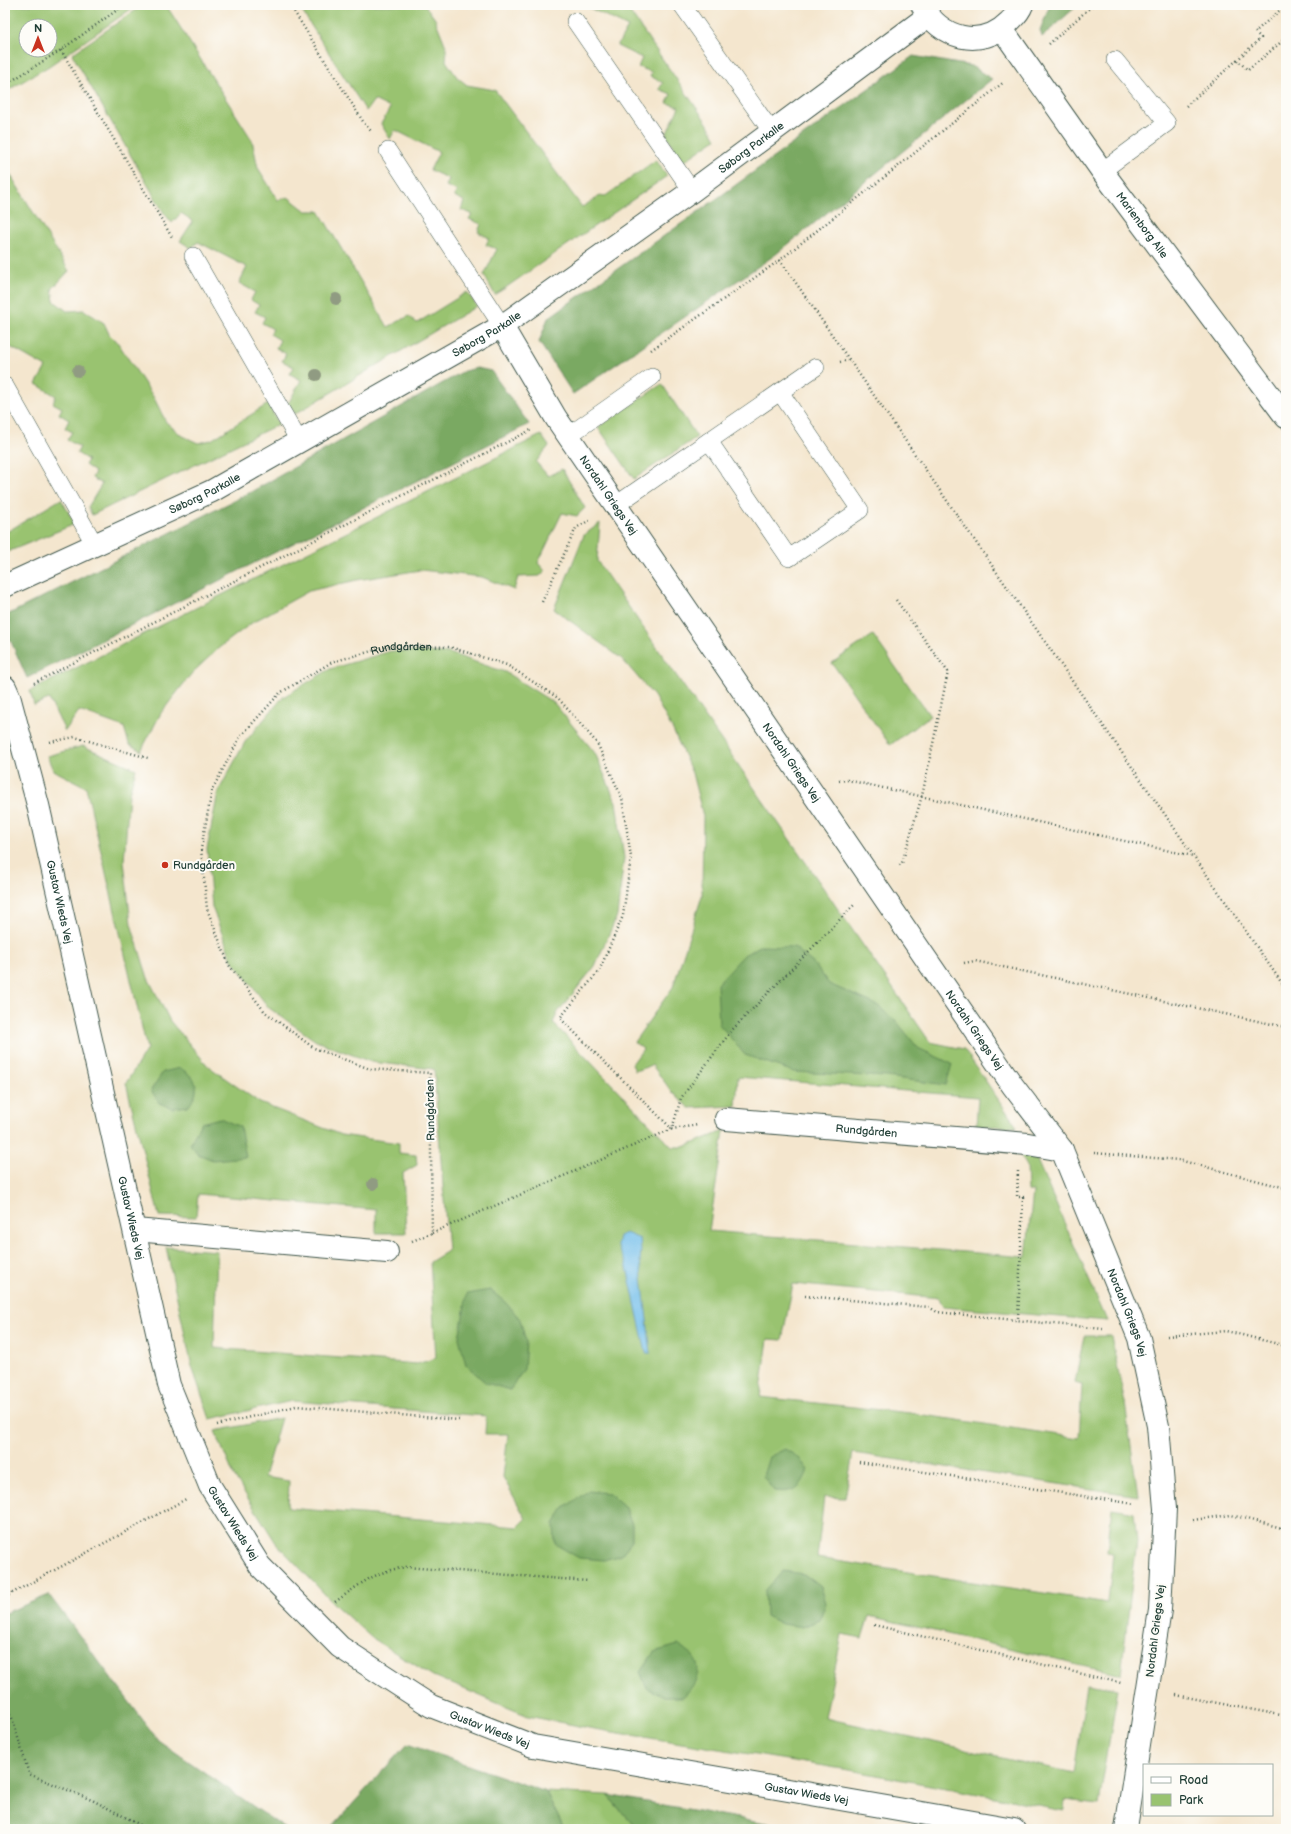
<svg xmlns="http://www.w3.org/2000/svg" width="1291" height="1834" font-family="'Balsamiq Sans',sans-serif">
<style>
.green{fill:#99c370;stroke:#5c8052;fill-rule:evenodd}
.forest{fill:#7aa962;stroke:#4c734b}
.water{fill:#71beeb;stroke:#487e90}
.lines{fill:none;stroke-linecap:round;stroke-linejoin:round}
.lane-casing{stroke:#3f564b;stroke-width:18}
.street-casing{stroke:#3f564b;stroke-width:24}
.path{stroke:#3f564b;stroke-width:2.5;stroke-dasharray:1 3;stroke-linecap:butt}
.lane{stroke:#fff;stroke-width:17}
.street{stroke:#fff;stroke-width:22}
.tree{fill:#909b82}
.poi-dot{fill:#c8321e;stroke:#fdfcf7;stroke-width:1.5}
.labels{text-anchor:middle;stroke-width:4;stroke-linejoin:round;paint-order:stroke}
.street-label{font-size:11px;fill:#1f3d34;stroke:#fdfcf7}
.poi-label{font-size:11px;fill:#1f3d34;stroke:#fdfcf7;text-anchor:start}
</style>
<rect width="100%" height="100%" fill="#fdfcf7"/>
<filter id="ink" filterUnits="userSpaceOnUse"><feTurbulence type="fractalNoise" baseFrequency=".025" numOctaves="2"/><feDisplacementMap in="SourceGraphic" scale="8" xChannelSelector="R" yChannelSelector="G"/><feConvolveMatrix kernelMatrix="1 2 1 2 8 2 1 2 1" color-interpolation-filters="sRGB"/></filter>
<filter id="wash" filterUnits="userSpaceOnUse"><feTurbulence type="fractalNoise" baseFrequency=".012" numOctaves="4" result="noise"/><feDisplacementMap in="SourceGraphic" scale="16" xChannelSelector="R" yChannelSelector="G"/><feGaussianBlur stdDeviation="0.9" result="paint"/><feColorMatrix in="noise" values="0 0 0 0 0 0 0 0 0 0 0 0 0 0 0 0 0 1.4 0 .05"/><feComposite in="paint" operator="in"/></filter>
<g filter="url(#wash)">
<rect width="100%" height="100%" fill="#f4e6ce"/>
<g class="green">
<path d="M5,5H137L49,66L5,92ZM26,26H50V50H26Z"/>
<polygon points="143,5 166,5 252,140 258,168 278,200 288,197 306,211 319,211 388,327 409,316 417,323 467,292 477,306 295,414 288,404 301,380 290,374 294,367 282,361 286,354 276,348 280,340 270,334 273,329 262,323 265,317 255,312 259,305 251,300 255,292 239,283 247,267 198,242 191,248 180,241 193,221 181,213 172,223 164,213 72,54"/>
<polygon points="298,5 425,5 435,19 447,49 446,61 457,77 467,85 495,90 582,207 600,196 604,197 656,160 667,176 495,295 484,275 497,249 486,245 489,238 478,232 481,224 469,219 472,214 461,210 464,201 454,196 457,191 446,186 449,179 430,170 439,152 395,130 390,139 381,124 390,108 374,100 366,111"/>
<polygon points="584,5 625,5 707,123 716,139 683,162 666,135 679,107 667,103 671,94 659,89 663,83 650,76 652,72 638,67 642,58 617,46 628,27"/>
<polygon points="5,166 69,271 52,289 54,301 67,311 84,310 104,323 110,336 116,340 154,398 166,422 181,435 198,443 211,440 268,404 279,424 92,515 88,507 102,484 92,478 95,472 85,465 88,460 77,453 80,447 67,440 72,432 65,428 69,420 59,414 62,408 53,403 56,396 36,384 46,367 5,344"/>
<polygon points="662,384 697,437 634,479 598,427"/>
<polygon points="541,435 549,446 536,462 548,476 562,469 585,508 577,516 562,513 538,563 545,571 540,576 518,577 514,590 482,577 421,570 357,580 309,591 253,622 220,647 192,673 161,713 141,751 129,744 124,727 79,711 65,731 49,699 34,705 30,691"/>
<polygon points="61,499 75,524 5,553 5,533"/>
<polygon points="600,523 597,561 930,1042 964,1049 1017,1127 976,1126 978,1097 738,1077 736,1106 689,1108 672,1092 652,1065 635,1071 632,1064 643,1049 634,1042 673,987 702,896 703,816 692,773 673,730 654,696 622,659 554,609 584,535"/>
<polygon points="873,635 930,716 890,745 832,663"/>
<polygon points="391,651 449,653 505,672 554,703 595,753 616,802 624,858 617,916 595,966 558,1012 553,1023 672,1147 684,1147 724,1131 709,1231 1026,1257 1033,1192 1028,1191 1027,1166 1020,1155 1036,1158 1107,1321 943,1307 939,1298 793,1284 782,1340 768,1339 760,1397 910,1413 1079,1438 1082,1385 1075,1383 1084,1336 1111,1336 1125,1403 1138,1496 853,1453 845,1498 824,1497 817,1558 1108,1603 1113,1553 1107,1552 1112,1508 1134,1512 1137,1541 1121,1674 869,1616 862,1638 842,1634 825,1718 1074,1773 1087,1684 1118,1689 1099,1804 1065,1800 1064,1810 855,1771 594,1729 528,1716 433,1676 373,1639 336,1606 276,1543 234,1476 215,1431 281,1418 264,1477 289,1481 288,1508 518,1527 526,1519 503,1477 508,1434 485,1434 486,1416 292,1401 210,1419 192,1367 166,1247 217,1251 214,1348 417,1364 436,1358 430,1262 448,1251 434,1069 371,1062 316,1041 269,1008 232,960 212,907 207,849 218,792 245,742 283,697 330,669"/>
<polygon points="83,746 136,769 129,794 124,861 131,924 148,978 170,1021 208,1066 260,1103 341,1135 399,1143 399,1153 416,1155 417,1165 403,1173 406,1233 376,1233 376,1210 198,1194 196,1217 159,1216 126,1083 147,1049 86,787 53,770 47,756"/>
<polygon points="546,1792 607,1795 637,1829 564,1829"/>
</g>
<g class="forest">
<polygon points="1050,5 1078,5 1042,37 1040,30"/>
<polygon points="913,56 971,66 992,79 775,255 573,394 539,342 548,318 726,192"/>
<polygon points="477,368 491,371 529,424 27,678 5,628 5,616 249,493 464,371"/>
<polygon points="760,946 794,947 814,964 829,984 877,1005 897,1022 918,1048 952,1064 946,1085 887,1077 794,1072 745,1055 719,1024 717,984 744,955"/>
<path d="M180,1068C198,1079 201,1088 189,1106L172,1108L159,1103L151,1090L163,1072Z"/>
<polygon points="220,1118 240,1127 246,1157 213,1160 198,1154 190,1144 201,1123"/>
<polygon points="490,1290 505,1302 520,1319 526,1342 524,1369 510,1390 486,1383 466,1365 459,1338 467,1294"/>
<path d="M785,1449L799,1458L808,1470C801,1489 794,1493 774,1491L763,1476L769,1457Z"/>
<polygon points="588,1491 609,1493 624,1506 632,1524 632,1541 621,1555 604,1560 579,1558 555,1544 554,1524 564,1508"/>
<polygon points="783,1571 804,1574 821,1587 826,1603 819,1620 803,1627 782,1624 766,1616 765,1591"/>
<polygon points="49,1595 158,1740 286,1829 5,1829 5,1613"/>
<path d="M678,1645C682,1648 690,1651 693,1656C704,1672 694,1686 683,1697H664L647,1688L640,1672L654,1652Z"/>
<polygon points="407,1744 546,1792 564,1829 330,1829"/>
<polygon points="607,1795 800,1829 637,1829"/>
</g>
<polygon class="water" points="626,1233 640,1239 641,1250 640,1261 651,1353 646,1353 626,1263 617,1245 619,1236"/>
</g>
<g filter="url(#ink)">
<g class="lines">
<g class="lane-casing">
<g id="lane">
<polyline points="682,5 772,132"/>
<polyline points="575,21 692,191"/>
<polyline points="388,151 502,326"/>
<polyline points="1102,171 1167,123 1115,60"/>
<polyline points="193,256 299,441"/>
<polyline points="5,386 95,545"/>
<polyline points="568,436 652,377"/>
<polyline points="709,441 789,558 860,510 780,392"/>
<polyline points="616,505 816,367"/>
</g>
</g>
<g class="street-casing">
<g id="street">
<path d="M922,5C940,39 981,50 1009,22C1015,16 1019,13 1022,5"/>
<path id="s2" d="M1002,29L1102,171L1286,417"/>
<path id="s3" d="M502,326L556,418L1013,1086L1062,1150L1139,1338L1158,1426L1165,1509L1160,1610L1126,1829"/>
<path id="s4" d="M5,586L212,491L502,326L692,191L928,16"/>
<path id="s5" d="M5,687L9,696L38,805L169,1385L210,1486L260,1566L340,1647L431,1706L533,1746L1014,1829"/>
<path id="s6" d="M726,1119L1028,1144L1062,1150"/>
<polyline points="135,1230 387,1252"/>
</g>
</g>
<g class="path">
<polyline points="290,5 364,123 371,131"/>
<polyline points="1049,44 1093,5"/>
<polyline points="61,50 173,239"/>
<polyline points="1237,60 1261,38 1255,32 1286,5"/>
<polyline points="5,85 61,50 124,5"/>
<polyline points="1186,106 1237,60 1248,70 1286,38"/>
<polyline points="780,260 1286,989"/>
<polyline points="651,350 780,260 1004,82"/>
<polyline points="840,362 849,360"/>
<polyline points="896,600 948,672 922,796 902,863 898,866"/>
<polyline points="542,602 576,528 590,520"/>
<polyline points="34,683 531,430"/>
<polyline points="50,742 75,737 148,758"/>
<polyline points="839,781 847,780 1193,856"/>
<polyline points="964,963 975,961 1286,1027"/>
<polyline points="1094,1153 1179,1160 1286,1188"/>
<polyline points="1018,1171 1017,1197 1023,1197 1018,1319"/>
<polyline points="432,1233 672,1129 681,1098 732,1030 854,905"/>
<path id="s1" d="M412,1241L432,1233L430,1073L370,1069L314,1048L265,1012L229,965L207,909L201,849L212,790L240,737L280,693L332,662L390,646L450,647L507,665L558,698L597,743L622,798L631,857L623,916L599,971L560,1018L672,1129L698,1125"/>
<polyline points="805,1296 929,1307 937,1312 1103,1329"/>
<polyline points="1167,1336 1226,1331 1286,1346"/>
<polyline points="217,1425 296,1406 459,1420"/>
<polyline points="859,1462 1135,1504"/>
<polyline points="1193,1520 1231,1515 1286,1529"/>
<polyline points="5,1597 186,1499"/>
<path d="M335,1602C362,1583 373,1572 406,1567L588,1581"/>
<polyline points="874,1625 1121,1683"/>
<polyline points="5,1695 29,1774 94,1801 148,1829"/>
<polyline points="1176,1695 1286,1716"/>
</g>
<use href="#lane" class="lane"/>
<use href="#street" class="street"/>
</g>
<g class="tree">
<circle cx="336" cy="299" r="6"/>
<circle cx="78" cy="371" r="6"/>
<circle cx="316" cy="375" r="6"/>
<circle cx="373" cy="1184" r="6"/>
</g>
</g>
<circle class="poi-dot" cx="165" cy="865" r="4"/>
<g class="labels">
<g class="street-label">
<text dy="4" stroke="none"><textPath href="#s4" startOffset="868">Søborg Parkalle</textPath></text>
<text dy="4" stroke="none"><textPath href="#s2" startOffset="241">Marienborg Alle</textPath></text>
<text dy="4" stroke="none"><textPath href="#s4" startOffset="544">Søborg Parkalle</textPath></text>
<text dy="4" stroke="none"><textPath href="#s4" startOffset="220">Søborg Parkalle</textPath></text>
<text dy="4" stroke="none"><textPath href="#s3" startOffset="200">Nordahl Griegs Vej</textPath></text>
<text dy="4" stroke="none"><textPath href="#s1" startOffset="853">Rundgården</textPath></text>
<text dy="4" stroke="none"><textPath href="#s3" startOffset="524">Nordahl Griegs Vej</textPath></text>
<text dy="4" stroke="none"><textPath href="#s5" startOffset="222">Gustav Wieds Vej</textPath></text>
<text dy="4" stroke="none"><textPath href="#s3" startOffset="848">Nordahl Griegs Vej</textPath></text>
<text transform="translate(430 1110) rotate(-91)" y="4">Rundgården</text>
<text dy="4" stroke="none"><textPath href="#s6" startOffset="141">Rundgården</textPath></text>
<text dy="4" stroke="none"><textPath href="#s5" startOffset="546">Gustav Wieds Vej</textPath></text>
<text dy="4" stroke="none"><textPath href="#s3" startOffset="1172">Nordahl Griegs Vej</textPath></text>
<text dy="4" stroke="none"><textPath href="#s5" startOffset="870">Gustav Wieds Vej</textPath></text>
<text transform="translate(1155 1631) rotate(-83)" y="4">Nordahl Griegs Vej</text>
<text dy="4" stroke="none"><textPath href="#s5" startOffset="1206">Gustav Wieds Vej</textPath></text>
<text dy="4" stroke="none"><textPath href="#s5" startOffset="1530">Gustav Wieds Vej</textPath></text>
</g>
<g class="poi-label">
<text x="173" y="869">Rundgården</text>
</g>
</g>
<rect width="1291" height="1834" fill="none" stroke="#fdfcf7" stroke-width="20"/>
<rect x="1143" y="1764" width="130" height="52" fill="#fdfcf7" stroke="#a4b0a9"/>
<rect x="1151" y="1777" width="20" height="6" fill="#ffffff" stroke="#a4b0a9"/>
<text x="1179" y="1784" font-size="12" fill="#1f3d34">Road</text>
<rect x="1151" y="1794" width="20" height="12" fill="#99c370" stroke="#a4b0a9"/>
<text x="1179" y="1804" font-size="12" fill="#1f3d34">Park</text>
<g transform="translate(38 38)"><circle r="19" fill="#fdfcf7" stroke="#a4b0a9"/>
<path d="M0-3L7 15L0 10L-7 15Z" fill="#c8321e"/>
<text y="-6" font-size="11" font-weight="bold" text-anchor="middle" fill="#1f3d34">N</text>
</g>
</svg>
